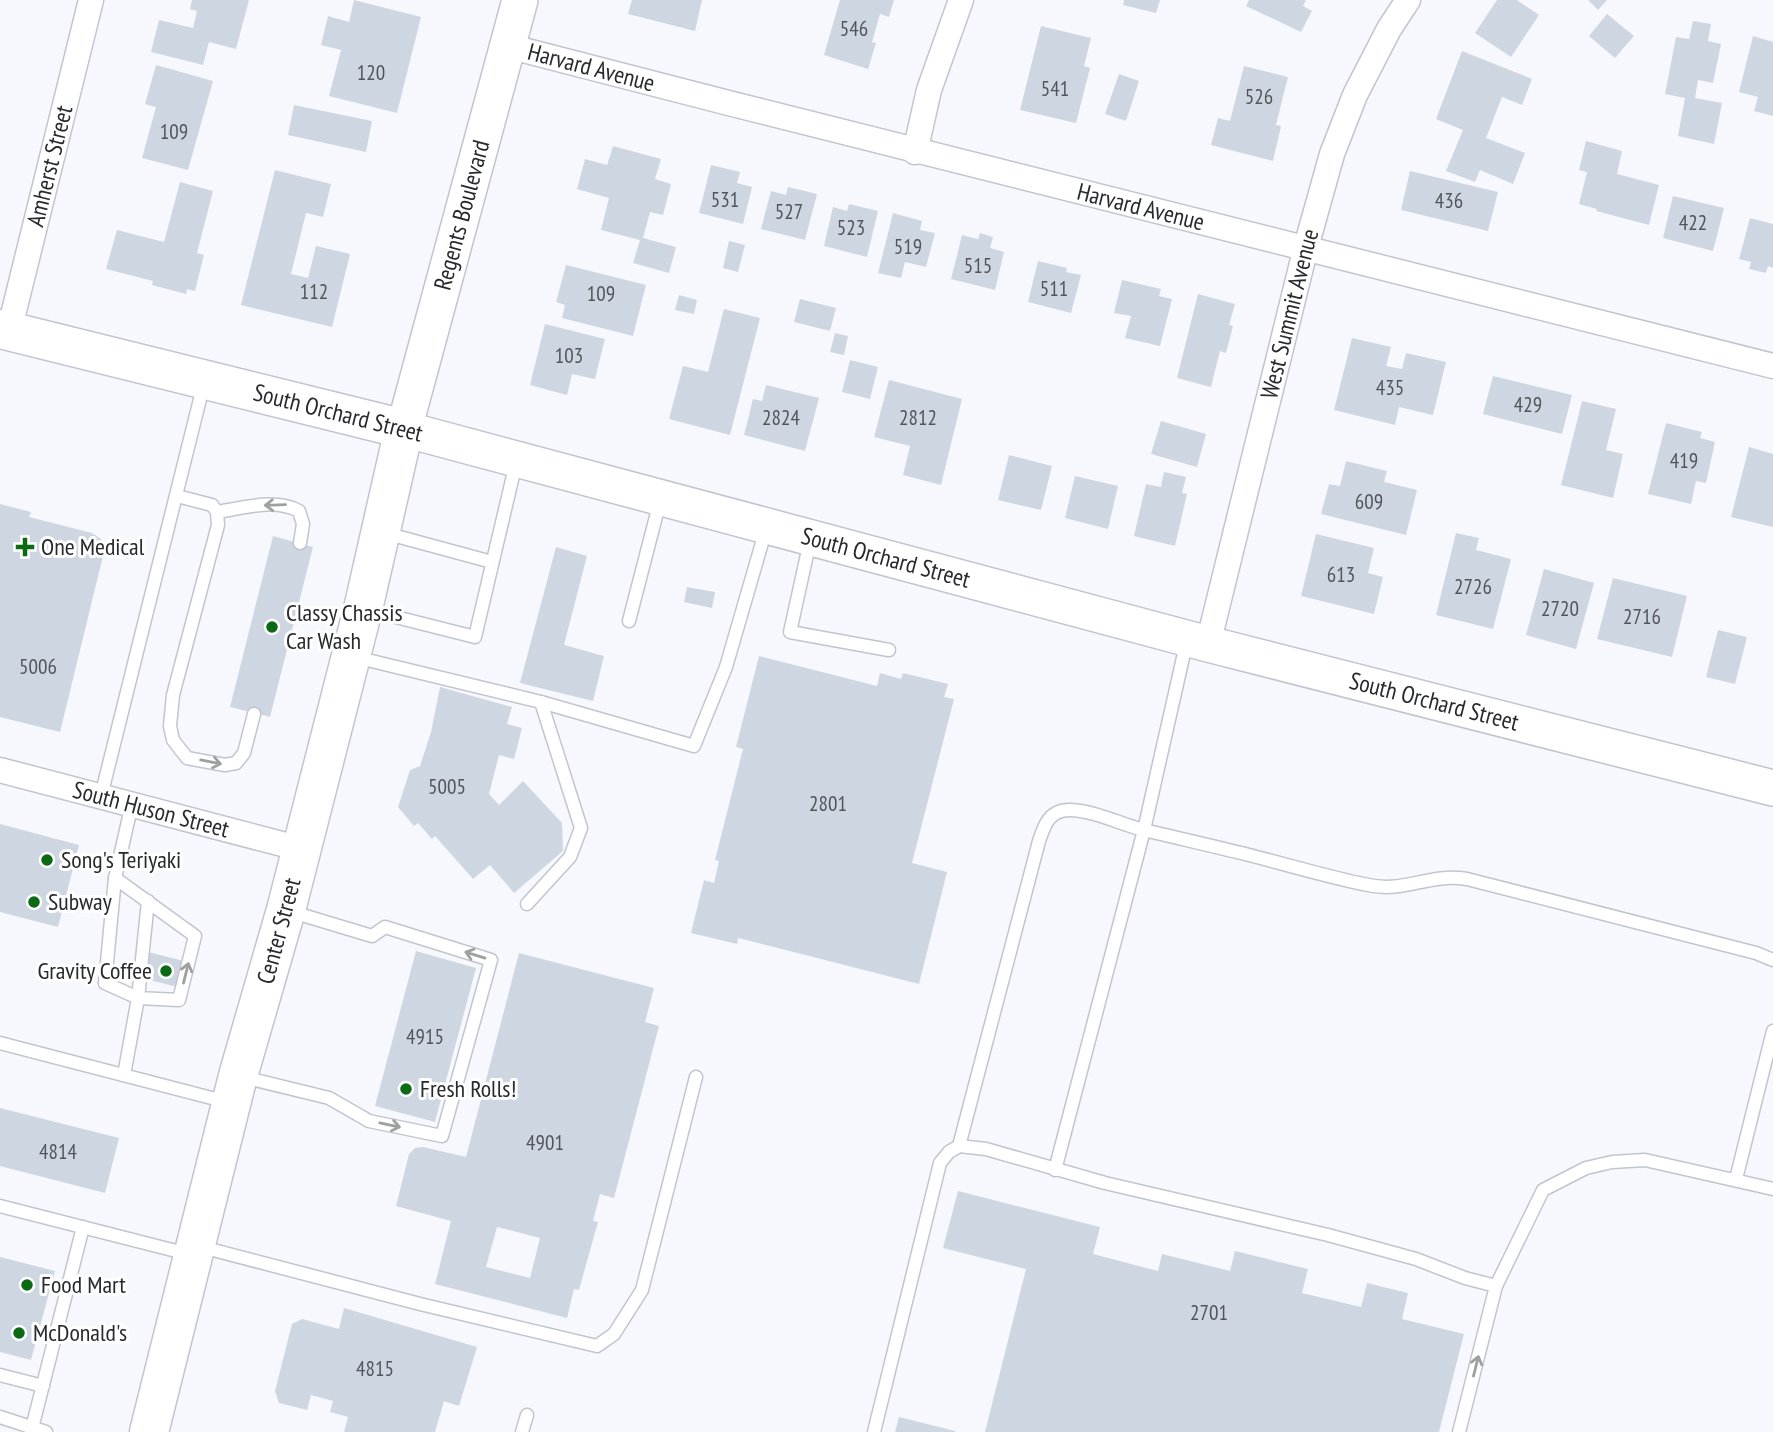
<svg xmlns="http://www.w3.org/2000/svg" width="1773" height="1432" font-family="'PT Sans Narrow',sans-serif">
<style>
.building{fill:#ced7e1;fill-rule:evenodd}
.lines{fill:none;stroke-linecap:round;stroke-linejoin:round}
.service-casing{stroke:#c2c4d0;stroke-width:15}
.minor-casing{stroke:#c2c4d0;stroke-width:27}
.secondary-casing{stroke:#c2c4d0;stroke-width:38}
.primary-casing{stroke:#c2c4d0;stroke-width:41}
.service{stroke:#fff;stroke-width:12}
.minor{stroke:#fff;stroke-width:24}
.secondary{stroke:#fff;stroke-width:35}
.primary{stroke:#fff;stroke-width:38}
.oneway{stroke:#9e9fa0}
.poi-dot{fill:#0c6a15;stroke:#fff;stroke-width:2.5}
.labels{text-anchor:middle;stroke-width:6;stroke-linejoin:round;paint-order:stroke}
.number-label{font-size:21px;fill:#52545a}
.street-label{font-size:24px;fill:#28292d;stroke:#fff}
.poi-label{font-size:24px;fill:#28292d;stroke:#fff;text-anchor:start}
</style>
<rect width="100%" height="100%" fill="#f7f8fd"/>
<g class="building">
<polygon points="192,0 249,0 236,49 209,42 203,65 151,52 159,20 193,28 197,11 190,9"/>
<polygon points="354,0 421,17 397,113 329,96 341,50 321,45 328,16 349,22"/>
<polygon points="632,0 702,0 695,31 628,14"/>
<polygon points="840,0 894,0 889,17 880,14 872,42 876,43 868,69 824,55"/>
<polygon points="1124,0 1160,0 1156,13 1123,5"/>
<polygon points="1249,0 1306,0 1303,6 1312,11 1301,32 1246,6"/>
<polygon points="1497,0 1517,0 1539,15 1511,57 1475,33"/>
<polygon points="1588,0 1607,0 1598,10"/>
<polygon points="1607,14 1634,36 1615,58 1589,36"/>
<polygon points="1693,21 1711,24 1708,41 1721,44 1713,83 1698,80 1695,98 1722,103 1714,144 1678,136 1685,98 1665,94 1676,37 1689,39"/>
<polygon points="1041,26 1091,38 1084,66 1090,68 1076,123 1020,110"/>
<polygon points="1753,36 1773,42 1773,116 1754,111 1758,97 1739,92"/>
<polygon points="1462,51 1532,79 1522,105 1502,97 1486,138 1525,153 1513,184 1480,170 1475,182 1446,171 1463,130 1436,119"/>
<polygon points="156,65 213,81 188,170 142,158 156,107 145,104"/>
<polygon points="1244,66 1288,77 1276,125 1281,126 1273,161 1211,145 1218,118 1230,121"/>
<polygon points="1119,74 1139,81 1126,121 1105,114"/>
<polygon points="294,105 372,121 366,152 288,135"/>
<polygon points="1586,141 1622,151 1617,174 1659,185 1649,225 1596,211 1597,209 1579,204 1587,172 1579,170"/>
<polygon points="613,146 661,159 655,179 671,184 663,215 650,212 643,238 676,247 669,273 633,263 640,240 601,230 609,198 577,189 585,159 607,165"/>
<polygon points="711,165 740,172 737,183 752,187 743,224 699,213"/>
<polygon points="275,170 331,184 323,217 306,213 291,274 308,278 316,246 350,254 332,327 241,305"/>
<polygon points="1410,171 1498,192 1488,231 1401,210"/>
<polygon points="180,182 213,191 197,253 204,255 195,291 187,289 186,294 152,285 153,281 106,269 117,230 164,242"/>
<polygon points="788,187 817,194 805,240 761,229 771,191 786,195"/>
<polygon points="1673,196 1724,208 1713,251 1663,238"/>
<polygon points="849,204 878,211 867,257 824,246 833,207 847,211"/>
<polygon points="893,213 922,221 920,230 935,233 926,267 905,262 901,278 878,273"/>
<polygon points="1750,218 1773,224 1773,268 1768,266 1766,273 1749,269 1751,262 1739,259"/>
<polygon points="980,233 993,237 990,248 1004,252 995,290 951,279 962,235 978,239"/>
<polygon points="729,241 745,245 738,272 723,268"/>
<polygon points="1038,261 1067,268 1066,272 1081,275 1071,313 1028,302"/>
<polygon points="566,265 646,285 633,336 562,318 565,305 556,302"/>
<polygon points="1122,280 1161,289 1159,296 1172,299 1160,346 1125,338 1131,316 1114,313"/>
<polygon points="1198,294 1235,304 1229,325 1233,326 1226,353 1220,351 1211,387 1177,378"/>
<polygon points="679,295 697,300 694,314 675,310"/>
<polygon points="800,299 836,308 830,331 794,322"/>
<polygon points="724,309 760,318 730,435 669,419 683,366 708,372"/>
<polygon points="545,324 605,339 595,379 572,374 567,395 530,385"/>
<polygon points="835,333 848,336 844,355 830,352"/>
<polygon points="1352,338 1391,347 1386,366 1402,369 1406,353 1446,362 1433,415 1399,407 1395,425 1334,410"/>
<polygon points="850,360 878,367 870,399 842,392"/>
<polygon points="1493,376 1572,395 1562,434 1483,414"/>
<polygon points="889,380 962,399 941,485 903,475 910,446 874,437"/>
<polygon points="766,385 819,398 805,451 744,435 753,399 762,401"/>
<polygon points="1582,401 1616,409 1606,450 1623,454 1613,498 1561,485"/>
<polygon points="1161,421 1206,434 1197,467 1151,454"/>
<polygon points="1666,423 1702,432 1700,438 1715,442 1706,483 1696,481 1691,504 1648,494"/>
<polygon points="1749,447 1773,454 1773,527 1731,517"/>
<polygon points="1009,455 1052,466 1041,510 998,500"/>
<polygon points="1346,461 1387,471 1384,482 1417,490 1406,535 1321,514 1329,484 1340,486"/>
<polygon points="1164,472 1186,477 1182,493 1187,494 1175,546 1134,536 1146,484 1161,487"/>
<polygon points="1075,476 1118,486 1108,529 1065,518"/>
<polygon points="0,504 31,512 29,517 92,533 101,539 105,548 60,732 0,717"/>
<polygon points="1456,533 1479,538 1476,550 1511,559 1493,629 1436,615"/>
<polygon points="1316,534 1374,548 1368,573 1383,577 1374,614 1301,596"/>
<polygon points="273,536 313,547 270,717 230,707"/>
<polygon points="556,547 587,556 564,645 604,656 593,701 520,683"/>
<polygon points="1544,569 1594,583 1576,649 1526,635"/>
<polygon points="1613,578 1687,596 1672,657 1597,639"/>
<polygon points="687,587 715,592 712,608 684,602"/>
<polygon points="1718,630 1747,637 1735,684 1706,677"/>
<polygon points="759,656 877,686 880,673 901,679 903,673 948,684 944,697 954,699 912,863 947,872 919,984 738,938 737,944 691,933 704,880 714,883 719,861 715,860 743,749 736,747"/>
<polygon points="440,687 512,707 507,724 522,728 514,759 499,755 489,794 499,805 523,781 562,823 563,851 514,893 490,865 473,879 435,836 432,839 418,823 414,826 398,807 410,770 420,766 431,732"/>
<polygon points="0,824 79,845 58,927 0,912"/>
<polygon points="416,951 476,968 435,1122 375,1106"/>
<polygon points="148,952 184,961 177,987 142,978"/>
<path d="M519,953L654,988L645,1022L659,1026L614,1198L600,1194L593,1221L598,1222L579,1290L574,1289L567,1318L435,1284L451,1221L396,1206L409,1154L415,1148L423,1147L466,1157ZM497,1227L540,1238L530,1278L486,1267Z"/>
<polygon points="0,1108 119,1138 105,1193 0,1166"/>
<polygon points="958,1191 1100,1227 1093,1254 1158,1271 1162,1254 1230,1271 1235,1251 1308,1269 1302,1293 1361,1307 1367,1283 1408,1293 1402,1319 1464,1334 1439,1432 985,1432 1026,1269 943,1248"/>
<polygon points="0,1257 55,1271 31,1360 0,1352"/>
<polygon points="344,1308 477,1347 459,1406 444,1401 435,1432 344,1432 348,1417 330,1412 333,1401 311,1395 307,1410 279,1403 275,1391 292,1324 302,1319 339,1329"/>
<polygon points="899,1417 955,1431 955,1432 895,1432"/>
</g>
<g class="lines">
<g class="service-casing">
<g id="service">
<polyline points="177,496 212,505 217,512 218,525 173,695 170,726 173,740 187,758 225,765 236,763 244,753 254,714"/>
<path d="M217,512C243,508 275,498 299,511L303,524L300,543"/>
<polyline points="385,533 492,562"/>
<polyline points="810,541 790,632 889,650"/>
<polyline points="368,610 475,637 516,463"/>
<polyline points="629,621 660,501"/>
<polyline points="355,657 541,702 694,746 726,667 766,529"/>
<polyline points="101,796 204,383"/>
<polyline points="115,878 195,936 179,1000 138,998 148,901"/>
<polyline points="527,904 570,857 581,828 541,702"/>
<polyline points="0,1043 227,1102"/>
<polyline points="124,1075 138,998 105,983 115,878 132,804"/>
<polyline points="243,1077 329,1098 369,1121 442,1136 491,960 385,927 372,936 289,911"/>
<path d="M959,1146L1039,841C1044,826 1049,810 1069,810C1092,810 1118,823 1140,829C1177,838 1213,846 1249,855C1289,865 1328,877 1368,885C1406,893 1428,873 1467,879L1756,953L1773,960"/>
<polyline points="1055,1170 1144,830 1187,640"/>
<polyline points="1736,1179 1773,1031"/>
<polyline points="0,1206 188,1254"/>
<polyline points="198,1246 420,1304 597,1346 614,1334 642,1290 696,1077"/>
<polyline points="0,1375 43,1386"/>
<polyline points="0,1417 46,1432"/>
<polyline points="31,1432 83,1227"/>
<polyline points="522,1432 527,1415"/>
<polyline points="874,1432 940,1163 949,1152 959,1146 986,1149 1105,1183 1328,1235 1416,1259 1465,1278 1496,1286"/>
<polyline points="1459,1432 1496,1286 1543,1190 1586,1168 1612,1162 1645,1160 1773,1189"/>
</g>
</g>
<g class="minor-casing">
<g id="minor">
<path id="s1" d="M508,46C929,156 1352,259 1773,366"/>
<polyline points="915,152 929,90 961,0"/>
<path id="s2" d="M9,331L91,0"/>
<path id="s3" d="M1208,644L1306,247L1332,154L1355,95L1389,29L1408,0"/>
<path id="s4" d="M0,770L301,849"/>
</g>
</g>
<g class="secondary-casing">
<g id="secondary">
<path id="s5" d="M520,0L404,429L1208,644L1773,788"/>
</g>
</g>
<g class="primary-casing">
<polyline id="primary" points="0,329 404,429 363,609 286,910 238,1076 149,1432"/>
</g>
<use href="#service" class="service"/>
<use href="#minor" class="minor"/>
<use href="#secondary" class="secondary"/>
<use href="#primary" class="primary"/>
</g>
<defs><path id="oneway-shaft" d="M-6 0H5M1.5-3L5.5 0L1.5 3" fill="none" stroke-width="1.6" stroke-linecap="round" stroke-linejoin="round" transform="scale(1.75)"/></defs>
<g class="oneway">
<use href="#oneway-shaft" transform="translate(275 505) rotate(178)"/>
<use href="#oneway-shaft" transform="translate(211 762) rotate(11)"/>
<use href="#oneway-shaft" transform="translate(475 955) rotate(-163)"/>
<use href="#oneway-shaft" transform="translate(186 973) rotate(-76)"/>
<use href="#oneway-shaft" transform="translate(390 1125) rotate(12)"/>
<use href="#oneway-shaft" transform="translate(1476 1366) rotate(-76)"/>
</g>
<g class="poi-dot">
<path d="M21.5 536.5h7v7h7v7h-7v7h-7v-7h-7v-7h7z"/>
<circle cx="272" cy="627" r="7"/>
<circle cx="47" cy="860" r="7"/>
<circle cx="34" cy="902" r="7"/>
<circle cx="166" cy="971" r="7"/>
<circle cx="406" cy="1089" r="7"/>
<circle cx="27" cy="1285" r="7"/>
<circle cx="19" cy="1333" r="7"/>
</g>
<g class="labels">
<g class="number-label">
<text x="854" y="36">546</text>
<text x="371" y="80">120</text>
<text x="1055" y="96">541</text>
<text x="1259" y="104">526</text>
<text x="174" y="139">109</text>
<text x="725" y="207">531</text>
<text x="1449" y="208">436</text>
<text x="789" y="219">527</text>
<text x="1693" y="230">422</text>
<text x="851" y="235">523</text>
<text x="908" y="254">519</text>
<text x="978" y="273">515</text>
<text x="1054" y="296">511</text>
<text x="314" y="299">112</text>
<text x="601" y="301">109</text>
<text x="569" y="363">103</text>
<text x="1390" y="395">435</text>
<text x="1528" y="412">429</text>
<text x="781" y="425">2824</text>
<text x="918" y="425">2812</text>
<text x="1684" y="468">419</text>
<text x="1369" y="509">609</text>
<text x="1341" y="582">613</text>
<text x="1473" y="594">2726</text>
<text x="1560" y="616">2720</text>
<text x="1642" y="624">2716</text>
<text x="38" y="674">5006</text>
<text x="447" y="794">5005</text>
<text x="828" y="811">2801</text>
<text x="425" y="1044">4915</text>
<text x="545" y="1150">4901</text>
<text x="58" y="1159">4814</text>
<text x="1209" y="1320">2701</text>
<text x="375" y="1376">4815</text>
</g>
<g class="street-label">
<text dy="8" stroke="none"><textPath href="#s1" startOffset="86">Harvard Avenue</textPath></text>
<text dy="8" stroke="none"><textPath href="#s2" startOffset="170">Amherst Street</textPath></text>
<text dy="8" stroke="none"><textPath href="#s1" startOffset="653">Harvard Avenue</textPath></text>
<text transform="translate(462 215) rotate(-75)" y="8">Regents Boulevard</text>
<text dy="8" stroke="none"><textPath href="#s3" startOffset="340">West Summit Avenue</textPath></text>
<text transform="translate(338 413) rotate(14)" y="8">South Orchard Street</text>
<text dy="8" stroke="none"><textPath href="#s5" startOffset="943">South Orchard Street</textPath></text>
<text dy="8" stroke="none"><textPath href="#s5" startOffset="1510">South Orchard Street</textPath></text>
<text dy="8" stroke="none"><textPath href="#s4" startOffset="156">South Huson Street</textPath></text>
<text transform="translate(279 931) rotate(-75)" y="8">Center Street</text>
</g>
<g class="poi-label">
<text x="41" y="555">One Medical</text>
<text x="286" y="621">Classy Chassis<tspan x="286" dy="28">Car Wash</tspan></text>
<text x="61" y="868">Song's Teriyaki</text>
<text x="48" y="910">Subway</text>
<text x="152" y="979" text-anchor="end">Gravity Coffee</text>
<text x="420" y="1097">Fresh Rolls!</text>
<text x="41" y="1293">Food Mart</text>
<text x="33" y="1341">McDonald's</text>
</g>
</g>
</svg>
